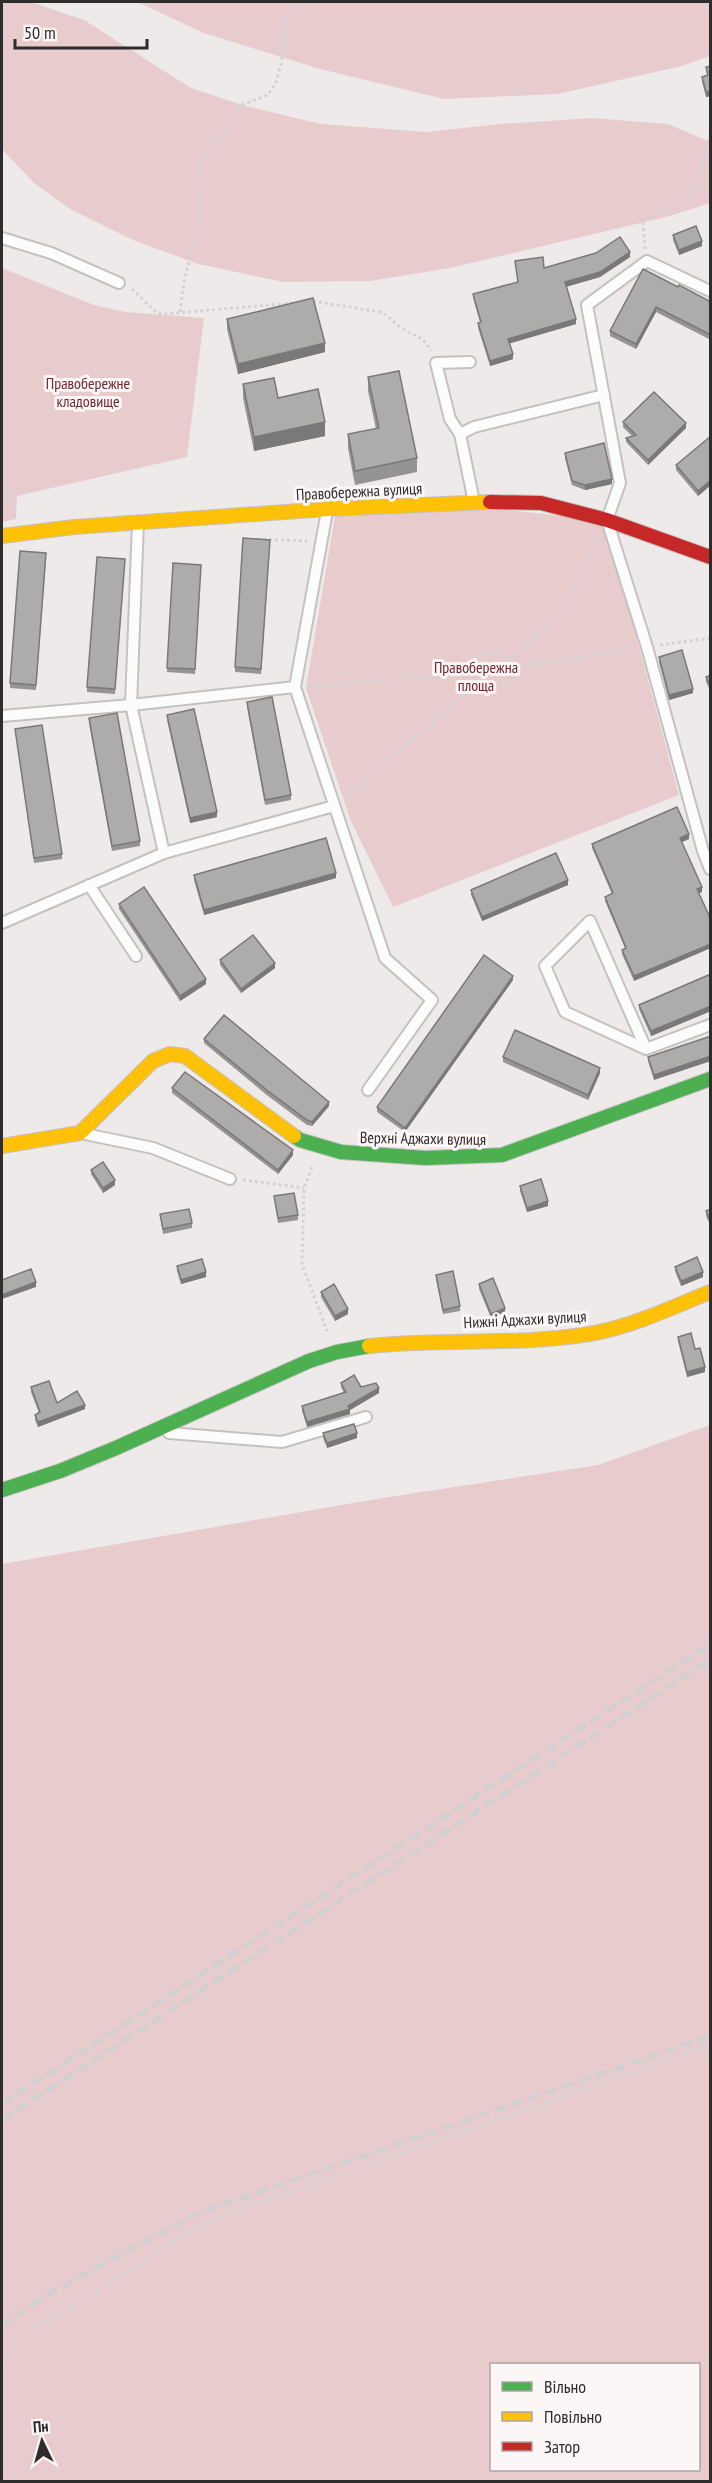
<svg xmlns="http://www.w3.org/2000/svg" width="712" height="2483" font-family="'PT Sans Narrow',sans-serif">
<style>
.green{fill:#e8cccd;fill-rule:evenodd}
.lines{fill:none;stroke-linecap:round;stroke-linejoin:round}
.lane-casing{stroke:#c5c1c1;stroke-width:14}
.fast-casing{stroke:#c5c1c1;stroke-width:16}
.slow-casing{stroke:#c5c1c1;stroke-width:16}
.jam-casing{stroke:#c5c1c1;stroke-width:16}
.path{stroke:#d4d3d3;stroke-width:3;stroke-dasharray:3 3;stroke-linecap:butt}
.lane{stroke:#fdfcfc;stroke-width:10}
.fast{stroke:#4caf50;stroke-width:14}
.slow{stroke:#ffc107;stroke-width:14}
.jam{stroke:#c62828;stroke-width:14}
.rail{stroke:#d0d0d0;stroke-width:4.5;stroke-dasharray:12 6;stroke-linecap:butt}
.wall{fill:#969393}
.shaded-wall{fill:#7a7878}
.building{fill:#aeabab;stroke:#7a7878;stroke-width:1.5}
.labels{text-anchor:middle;stroke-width:6;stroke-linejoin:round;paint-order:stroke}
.park-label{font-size:16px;fill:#722631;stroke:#fdf6f6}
.street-label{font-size:16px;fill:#2f2c2d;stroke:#fdf6f6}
</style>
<rect width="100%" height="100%" fill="#efeaea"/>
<g class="green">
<polygon points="2,2 31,2 84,20 191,88 242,105 321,124 426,132 500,124 592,118 668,124 710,142 710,203 670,216 450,268 370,281 284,282 198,264 133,240 70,209 34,183 2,149"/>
<polygon points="137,2 710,2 710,56 682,66 558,94 444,99 320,69 204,33"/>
<polygon points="2,268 94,305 125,312 204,318 187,457 17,496 16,519 2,522"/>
<polygon points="435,503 605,520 679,795 393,907 350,819 306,688 336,510"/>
<path d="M710,1425V2481H2V1564L376,1499L598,1465ZM698,2364V2470H492V2364Z"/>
</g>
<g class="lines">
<g class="lane-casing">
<g id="lane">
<polyline points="2,238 51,253 119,283"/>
<polyline points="710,291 647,261 587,305 620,483 607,520 647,647 703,851 710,869"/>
<polyline points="470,362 436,363 450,419 460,434 474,502"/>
<polyline points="460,434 474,427 604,395"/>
<polyline points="327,511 295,687 385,958 432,1000 368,1090"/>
<polyline points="138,522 131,705 164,853"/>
<polyline points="2,716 131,705 295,687"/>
<polyline points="89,885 136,956"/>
<polyline points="2,923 164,853 334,806"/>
<polyline points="646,1049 590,921 545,966 565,1012 646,1049 710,1025"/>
<polyline points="85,1134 153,1148 230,1179"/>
<polyline points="169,1433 282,1442 366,1417"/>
</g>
</g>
<g class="fast-casing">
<g id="fast">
<polyline points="294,1136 300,1140 341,1152 425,1158 502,1155 710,1079"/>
<polyline points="2,1490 60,1471 116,1448 309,1361 337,1352 369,1346"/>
</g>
</g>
<g class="slow-casing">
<g id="slow">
<polyline points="2,536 74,527 328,509 490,502"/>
<polyline points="2,1146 80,1133 153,1061 170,1054 185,1056 294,1136"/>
<path d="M369,1346C442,1338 516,1346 589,1334C631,1327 671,1308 710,1292"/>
</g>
</g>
<g class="jam-casing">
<polyline id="jam" points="490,502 541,503 607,520 710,557"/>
</g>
<g class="path">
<polyline points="645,249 643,222 646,218 689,195 696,187 710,135"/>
<polyline points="132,289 157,313 163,314 294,303"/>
<path d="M313,301L380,312C389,316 393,322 400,327C414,337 422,334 431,351"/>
<polyline points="180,312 184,281 200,219 200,171 204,158 242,105 268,95 276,82 282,61 282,37 288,13 293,5 314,2"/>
<polyline points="2,480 6,486 14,511"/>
<polyline points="257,539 307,541"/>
<polyline points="660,645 710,638"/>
<circle cx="493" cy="670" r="18"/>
<polyline points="507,660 562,614 598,540"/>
<polyline points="510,668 633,649"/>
<polyline points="308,686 475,673"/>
<polyline points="346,796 479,682"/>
<polyline points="312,1167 304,1188 302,1264 327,1331"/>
<polyline points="243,1180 304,1188"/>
<polyline points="2,2362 25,2336 202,2223 710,2045"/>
</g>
<use href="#lane" class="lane"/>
<use href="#fast" class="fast"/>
<use href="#slow" class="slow"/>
<use href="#jam" class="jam"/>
<g class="rail">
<polyline points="2,2104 710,1644"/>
<polyline points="2,2120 710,1660"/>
<polyline points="2,2326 48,2294 196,2214 710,2036"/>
</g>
</g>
<g class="wall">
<polygon points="711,66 711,96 706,97 702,82 702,77 707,75 706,67"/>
<polygon points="673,235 702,246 679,255 673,240"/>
<polygon points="630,257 600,277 566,287 576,324 510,343 513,359 490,366 478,328 478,323 480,322 473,298 473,294 518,282 515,261 544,268"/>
<polygon points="678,287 711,302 711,340 656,312 636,349 610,336 610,331"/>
<polygon points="227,319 325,352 238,374 227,329"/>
<polygon points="368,377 417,458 417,472 355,485 348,448 348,434 376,429 368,391"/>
<polygon points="243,384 278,398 325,436 254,451 243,398"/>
<polygon points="623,422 686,428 648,465 626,442 626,438 632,436 623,427"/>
<polygon points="711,436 711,485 698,496 676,470 676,465"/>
<polygon points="565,453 612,484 585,490 572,485 565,458"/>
<polygon points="270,544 261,674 235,672 235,667"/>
<polygon points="46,558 36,690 10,688 10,683"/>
<polygon points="125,559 115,694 87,692 87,687"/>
<polygon points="173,563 201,565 195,674 167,672"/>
<polygon points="659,657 693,693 669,700 659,662"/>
<polygon points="711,675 711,692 706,682 706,677"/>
<polygon points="247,702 291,795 291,800 265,805 247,707"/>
<polygon points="167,715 217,817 190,823 167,720"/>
<polygon points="89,718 140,841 140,846 112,851 89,723"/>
<polygon points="15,729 62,854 62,859 34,863"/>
<polygon points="689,839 682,842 702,892 699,893 634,981 622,954 622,950 625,948 605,901 605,897 612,894 592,848 592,844"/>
<polygon points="194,875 336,878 204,915 194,880"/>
<polygon points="568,885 482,921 471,895 471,890"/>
<polygon points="119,904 206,984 180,1001 119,909"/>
<polygon points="220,960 275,968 241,993 220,965"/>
<polygon points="711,974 711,1011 651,1036 639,1009 639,1005"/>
<polygon points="513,980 405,1132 377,1112 377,1107"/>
<polygon points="711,1036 654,1080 648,1061 648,1057"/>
<polygon points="204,1039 329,1106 312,1126 307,1125 268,1096 204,1043"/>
<polygon points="503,1057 600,1073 588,1100 503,1062"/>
<polygon points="172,1088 293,1155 278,1174 172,1093"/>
<polygon points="91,1170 115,1185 103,1193 91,1174"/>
<polygon points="520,1186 548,1206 527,1212 520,1191"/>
<polygon points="274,1196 298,1215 298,1220 278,1223"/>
<polygon points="711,1209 711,1227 706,1216 706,1211"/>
<polygon points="160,1214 192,1223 192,1228 163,1234"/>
<polygon points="177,1266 206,1277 181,1284 177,1271"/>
<polygon points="675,1267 703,1277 681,1286 675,1271"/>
<polygon points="436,1275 460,1306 460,1311 443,1314 436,1279"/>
<polygon points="479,1284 505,1312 491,1318 479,1289"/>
<polygon points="321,1292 348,1314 335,1321 321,1297"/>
<polygon points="678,1337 695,1349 705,1372 687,1377 678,1341"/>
<polygon points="341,1383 361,1387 379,1393 350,1410 350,1414 307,1427 302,1411 302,1406 344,1393 341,1387"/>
<polygon points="31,1387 57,1403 85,1409 38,1427 35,1420 35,1415 39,1413 31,1392"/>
<polygon points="323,1433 357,1438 327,1448 323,1438"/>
</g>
<g class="shaded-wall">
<polygon points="711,91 711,96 706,97 706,92"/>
<polygon points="702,241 702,246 679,255 679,250"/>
<polygon points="630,252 630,257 600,277 565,287 565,282"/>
<polygon points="656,307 656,312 636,349 636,344"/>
<polygon points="576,319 576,324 508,344 508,339"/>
<polygon points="325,343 325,352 238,374 238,364"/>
<polygon points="513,354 513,359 490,366 490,361"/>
<polygon points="325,422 325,436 254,451 254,437"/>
<polygon points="686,423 686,428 648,465 648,460"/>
<polygon points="612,479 612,484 585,490 585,485"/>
<polygon points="711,480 711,485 698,496 698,491"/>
<polygon points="693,689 693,693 669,700 669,695"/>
<polygon points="217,812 217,817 190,823 190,818"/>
<polygon points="689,834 689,839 680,843 680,838"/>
<polygon points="336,873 336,878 204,915 204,910"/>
<polygon points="568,880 568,885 482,921 482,917"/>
<polygon points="702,887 702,892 697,894 697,889"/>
<polygon points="711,944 711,948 634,981 634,976"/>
<polygon points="275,963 275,968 241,993 241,989"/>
<polygon points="513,976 513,980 405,1132 405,1128"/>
<polygon points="206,979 206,984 180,1001 180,996"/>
<polygon points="711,1006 711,1011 651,1036 651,1031"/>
<polygon points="711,1056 711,1061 654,1080 654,1075"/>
<polygon points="600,1068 600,1073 588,1100 588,1095"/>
<polygon points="329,1102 329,1106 312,1126 312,1122"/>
<polygon points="293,1150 293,1155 278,1174 278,1170"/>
<polygon points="115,1180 115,1185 103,1193 103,1188"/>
<polygon points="548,1201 548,1206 527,1212 527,1208"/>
<polygon points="206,1272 206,1277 181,1284 181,1280"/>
<polygon points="703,1272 703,1277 681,1286 681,1281"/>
<polygon points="36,1282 36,1287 2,1299 2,1295"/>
<polygon points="505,1308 505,1312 491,1318 491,1314"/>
<polygon points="348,1309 348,1314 335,1321 335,1316"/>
<polygon points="705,1367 705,1372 687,1377 687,1372"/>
<polygon points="379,1388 379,1393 350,1410 350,1414 307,1427 307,1422 348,1406"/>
<polygon points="85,1405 85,1409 38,1427 38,1422"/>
<polygon points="357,1433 357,1438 327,1448 327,1443"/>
</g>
<g class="building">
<polygon points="711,66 711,91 706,92 702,77 708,75 706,67"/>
<polygon points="696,226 702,241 679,250 673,235"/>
<polygon points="620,237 630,252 600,272 565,282 576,319 508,339 513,354 490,361 478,323 481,322 473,294 518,282 515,261 543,257 544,268 596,253"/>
<polygon points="643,269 678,287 679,285 711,302 711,335 656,307 636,344 610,331"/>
<polygon points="313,298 325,343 238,364 227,319"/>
<polygon points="399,371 417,458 355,471 348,434 379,428 368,377"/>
<polygon points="274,378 278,398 318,389 325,422 254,437 243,384"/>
<polygon points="654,392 686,423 648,460 626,438 636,435 623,422"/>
<polygon points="711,436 711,480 698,491 676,465"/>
<polygon points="604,443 612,479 585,485 572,481 565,453"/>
<polygon points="243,538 270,540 261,669 235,667"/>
<polygon points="20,551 46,553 36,685 10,683"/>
<polygon points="97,557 125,559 115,689 87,687"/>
<polygon points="173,563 201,565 195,669 167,668"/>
<polygon points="682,650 693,689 669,695 659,657"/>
<polygon points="711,675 711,687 706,677"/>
<polygon points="272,697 291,795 265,800 247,702"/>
<polygon points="194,709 217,812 190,818 167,715"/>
<polygon points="117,713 140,841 112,846 89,718"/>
<polygon points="42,725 62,854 34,858 15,729"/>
<polygon points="677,807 689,834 680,838 702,887 697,889 711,920 711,944 634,976 622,950 626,948 605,897 613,893 592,844"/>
<polygon points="326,838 336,873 204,910 194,875"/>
<polygon points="556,853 568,880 482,917 471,890"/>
<polygon points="144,887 206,979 180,996 119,904"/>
<polygon points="253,935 275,963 241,989 220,960"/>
<polygon points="484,955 513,976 405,1128 377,1107"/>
<polygon points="711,974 711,1006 651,1031 639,1005"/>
<polygon points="224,1015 329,1102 312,1122 307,1120 268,1091 204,1039"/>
<polygon points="515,1030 600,1068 588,1095 503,1057"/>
<polygon points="711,1036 711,1056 654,1075 648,1057"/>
<polygon points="185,1072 293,1150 278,1170 172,1088"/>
<polygon points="103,1162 115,1180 103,1188 91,1170"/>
<polygon points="541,1179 548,1201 527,1208 520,1186"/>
<polygon points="294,1193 298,1215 278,1218 274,1196"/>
<polygon points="189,1209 192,1223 163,1229 160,1214"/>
<polygon points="711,1209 711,1222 706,1211"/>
<polygon points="697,1257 703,1272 681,1281 675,1267"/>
<polygon points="202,1259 206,1272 181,1280 177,1266"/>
<polygon points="31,1269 36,1282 2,1295 2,1280"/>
<polygon points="453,1271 460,1306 443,1310 436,1275"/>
<polygon points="493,1278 505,1308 491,1314 479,1284"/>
<polygon points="334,1284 348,1309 335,1316 321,1292"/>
<polygon points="691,1333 695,1349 700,1348 705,1367 687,1372 678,1337"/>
<polygon points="354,1375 361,1387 376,1383 379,1388 348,1406 350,1409 307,1422 302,1406 346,1392 341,1383"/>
<polygon points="49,1381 57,1403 77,1391 85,1405 38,1422 35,1415 40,1412 31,1387"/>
<polygon points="354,1424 357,1433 327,1443 323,1433"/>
</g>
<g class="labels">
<g class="park-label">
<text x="88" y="389">Правобережне<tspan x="88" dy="18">кладовище</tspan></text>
<text x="476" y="673">Правобережна<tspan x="476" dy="18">площа</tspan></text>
</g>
<g class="street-label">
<text transform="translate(359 491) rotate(-3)" y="6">Правобережна вулиця</text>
<text transform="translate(423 1138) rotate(1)" y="6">Верхні Аджахи вулиця</text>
<text transform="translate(525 1319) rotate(-3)" y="6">Нижні Аджахи вулиця</text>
</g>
</g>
<rect width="712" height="2483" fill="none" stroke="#2f2c2d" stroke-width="6"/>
<rect x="490" y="2363" width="210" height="108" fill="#fdf6f6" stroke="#aba5a6" stroke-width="1.5"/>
<rect x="502" y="2382" width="30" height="9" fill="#4caf50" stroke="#aba5a6" stroke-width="1.5"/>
<text x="544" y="2393" font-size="18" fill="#2f2c2d">Вільно</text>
<rect x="502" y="2412" width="30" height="9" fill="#ffc107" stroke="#aba5a6" stroke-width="1.5"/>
<text x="544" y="2423" font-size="18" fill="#2f2c2d">Повільно</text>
<rect x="502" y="2442" width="30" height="9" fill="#c62828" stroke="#aba5a6" stroke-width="1.5"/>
<text x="544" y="2453" font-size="18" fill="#2f2c2d">Затор</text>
<g transform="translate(42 2441) rotate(355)" stroke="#fdf6f6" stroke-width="4.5" paint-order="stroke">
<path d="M0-4.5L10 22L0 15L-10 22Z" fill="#2f2c2d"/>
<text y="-9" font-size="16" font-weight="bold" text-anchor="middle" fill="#2f2c2d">Пн</text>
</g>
<path d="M15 39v9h132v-9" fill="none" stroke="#2f2c2d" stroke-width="3"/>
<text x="24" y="39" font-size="18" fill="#2f2c2d" stroke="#fdf6f6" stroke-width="4.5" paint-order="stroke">50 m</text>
</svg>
